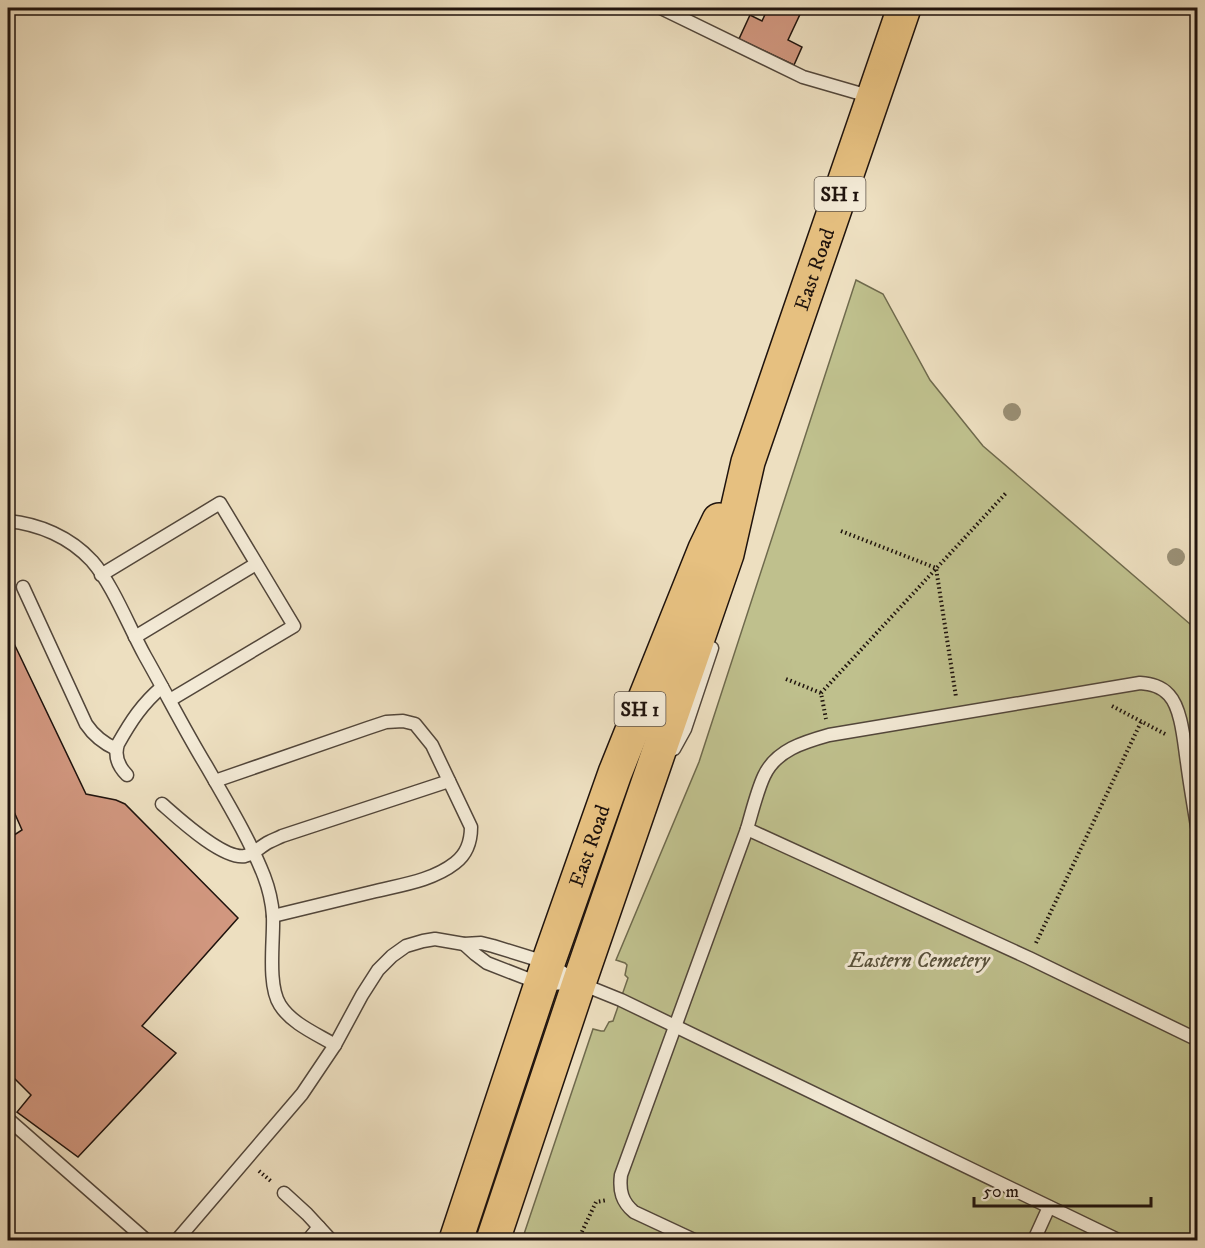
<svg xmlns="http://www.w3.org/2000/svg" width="1205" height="1248" font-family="'IM FELL DW Pica',serif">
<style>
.green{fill:#bfc08d;stroke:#6f6a4d;stroke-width:1.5}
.building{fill:#d1977f;stroke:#1f130d;stroke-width:1.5}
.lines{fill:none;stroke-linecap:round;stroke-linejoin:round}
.lane-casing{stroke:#52463a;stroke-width:15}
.highway-casing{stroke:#1f130d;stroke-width:36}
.path{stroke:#1f130d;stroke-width:4;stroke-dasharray:1.5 3;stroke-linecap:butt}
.lane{stroke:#f3ead6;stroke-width:12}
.highway{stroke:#e6c080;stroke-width:33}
.tree{fill:#9a9076}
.labels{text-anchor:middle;stroke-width:6;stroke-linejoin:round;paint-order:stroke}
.shield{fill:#f3ead6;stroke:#5f5449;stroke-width:1.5}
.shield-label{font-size:20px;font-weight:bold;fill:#1f130d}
.street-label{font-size:21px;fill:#1f130d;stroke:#f3ead6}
.park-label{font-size:21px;font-style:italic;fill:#57503a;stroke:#f3ead6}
</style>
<rect width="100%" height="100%" fill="#eddfc0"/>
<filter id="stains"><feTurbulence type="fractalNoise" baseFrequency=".00333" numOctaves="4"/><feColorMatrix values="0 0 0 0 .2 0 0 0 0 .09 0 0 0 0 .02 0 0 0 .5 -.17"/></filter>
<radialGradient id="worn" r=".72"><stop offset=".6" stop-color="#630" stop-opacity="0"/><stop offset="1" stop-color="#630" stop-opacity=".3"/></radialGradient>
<polygon class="green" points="856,280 883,294 930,380 983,446 1197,630 1197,1240 522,1240 593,1029 601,1031 604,1031 609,1022 613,1021 628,978 625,975 627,965 625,963 616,960 699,762"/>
<g class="building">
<polygon points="768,8 803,8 788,40 802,47 794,65 739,39 750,15 762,21"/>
<polygon points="8,631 86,794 116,800 125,804 238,918 142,1026 176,1053 78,1157 17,1112 31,1095 8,1072 8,839 22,830 8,798"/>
</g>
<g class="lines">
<g class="lane-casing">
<g id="lane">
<polyline points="661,8 803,77 872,97"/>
<path d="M8,521C39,524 70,537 92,561C113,585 129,627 145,656C166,693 185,731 207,767C227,802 249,838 264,876C269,889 272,902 273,916C274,940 267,985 280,1005C292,1024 317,1034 335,1045"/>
<polyline points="101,575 220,503 294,626 170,700"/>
<path d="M23,587L86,724C94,736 103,743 116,749"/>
<polyline points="135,637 256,564"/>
<polyline points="674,749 685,729 712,648"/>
<path d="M127,775C118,766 114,756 118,744C131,721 142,704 162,687"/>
<path d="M215,781L368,728L386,722L403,721L415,724L432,745L471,827C471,841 467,854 455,863C432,881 400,885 372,892C339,900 306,908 273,916"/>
<path d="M162,804C178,818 223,860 245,856C254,854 261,846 269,842C273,840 278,838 282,836L449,781"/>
<path d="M1198,832C1194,808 1190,785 1187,762C1184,743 1182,709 1169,695C1161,686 1151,684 1140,683L829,735C804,742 776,750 764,776C757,791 752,812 747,829L1029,958L1198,1040"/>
<polyline points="464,944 475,954 487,963 541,984 578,983"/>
<polyline points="8,1119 146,1240"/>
<polyline points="284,1193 307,1214 331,1240"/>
<polyline points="177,1240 302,1094 335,1045 362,995 378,970 392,956 406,946 423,941 435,939 464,944 481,943 493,946 548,963 579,983 621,1000 1118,1240"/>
<polyline points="308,1240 319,1227"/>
<path d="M694,1240L634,1212C622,1202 619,1191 621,1175L747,829"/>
<polyline points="1034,1240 1049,1207"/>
</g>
</g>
<g class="highway-casing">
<g id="highway">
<path id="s1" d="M456,1240L548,963L615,773L705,549L719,520"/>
<path id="s2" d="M493,1240L579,983L727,554L748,462L904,8"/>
</g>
</g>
<g class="path">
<polyline points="841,531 936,568 956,697"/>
<polyline points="786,679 821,693 826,719"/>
<polyline points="821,693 1007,492"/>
<polyline points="1112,706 1167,735"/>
<polyline points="1036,943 1141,722"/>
<polyline points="259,1171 272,1182"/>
<polyline points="578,1240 596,1202 607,1200"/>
</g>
<use href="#lane" class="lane"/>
<use href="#highway" class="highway"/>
</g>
<g class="tree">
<circle cx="1012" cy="412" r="9"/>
<circle cx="1176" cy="557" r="9"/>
</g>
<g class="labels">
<g class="shield">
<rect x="814.5" y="177" width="51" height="34" rx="4.5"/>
<rect x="614.5" y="692" width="51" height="34" rx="4.5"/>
</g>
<g class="shield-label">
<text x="840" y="201">SH 1</text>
<text x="640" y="716">SH 1</text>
</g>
<g class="street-label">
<text dy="7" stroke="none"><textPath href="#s2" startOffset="1023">East Road</textPath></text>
<text dy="7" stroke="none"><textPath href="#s1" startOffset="416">East Road</textPath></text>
</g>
<g class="park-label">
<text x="919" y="967">Eastern Cemetery</text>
</g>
</g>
<rect width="1205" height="1248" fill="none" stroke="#eddfc0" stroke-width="30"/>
<rect x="9" y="9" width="1187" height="1230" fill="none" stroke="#1f130d" stroke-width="3"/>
<rect x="15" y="15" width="1175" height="1218" fill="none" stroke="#1f130d" stroke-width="1.5"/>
<path d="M974 1197v9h177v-9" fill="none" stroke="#1f130d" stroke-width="3"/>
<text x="983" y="1197" font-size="18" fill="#1f130d" stroke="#f3ead6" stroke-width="4.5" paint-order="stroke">50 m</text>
<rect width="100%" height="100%" filter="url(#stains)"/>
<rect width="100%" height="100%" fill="url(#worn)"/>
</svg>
